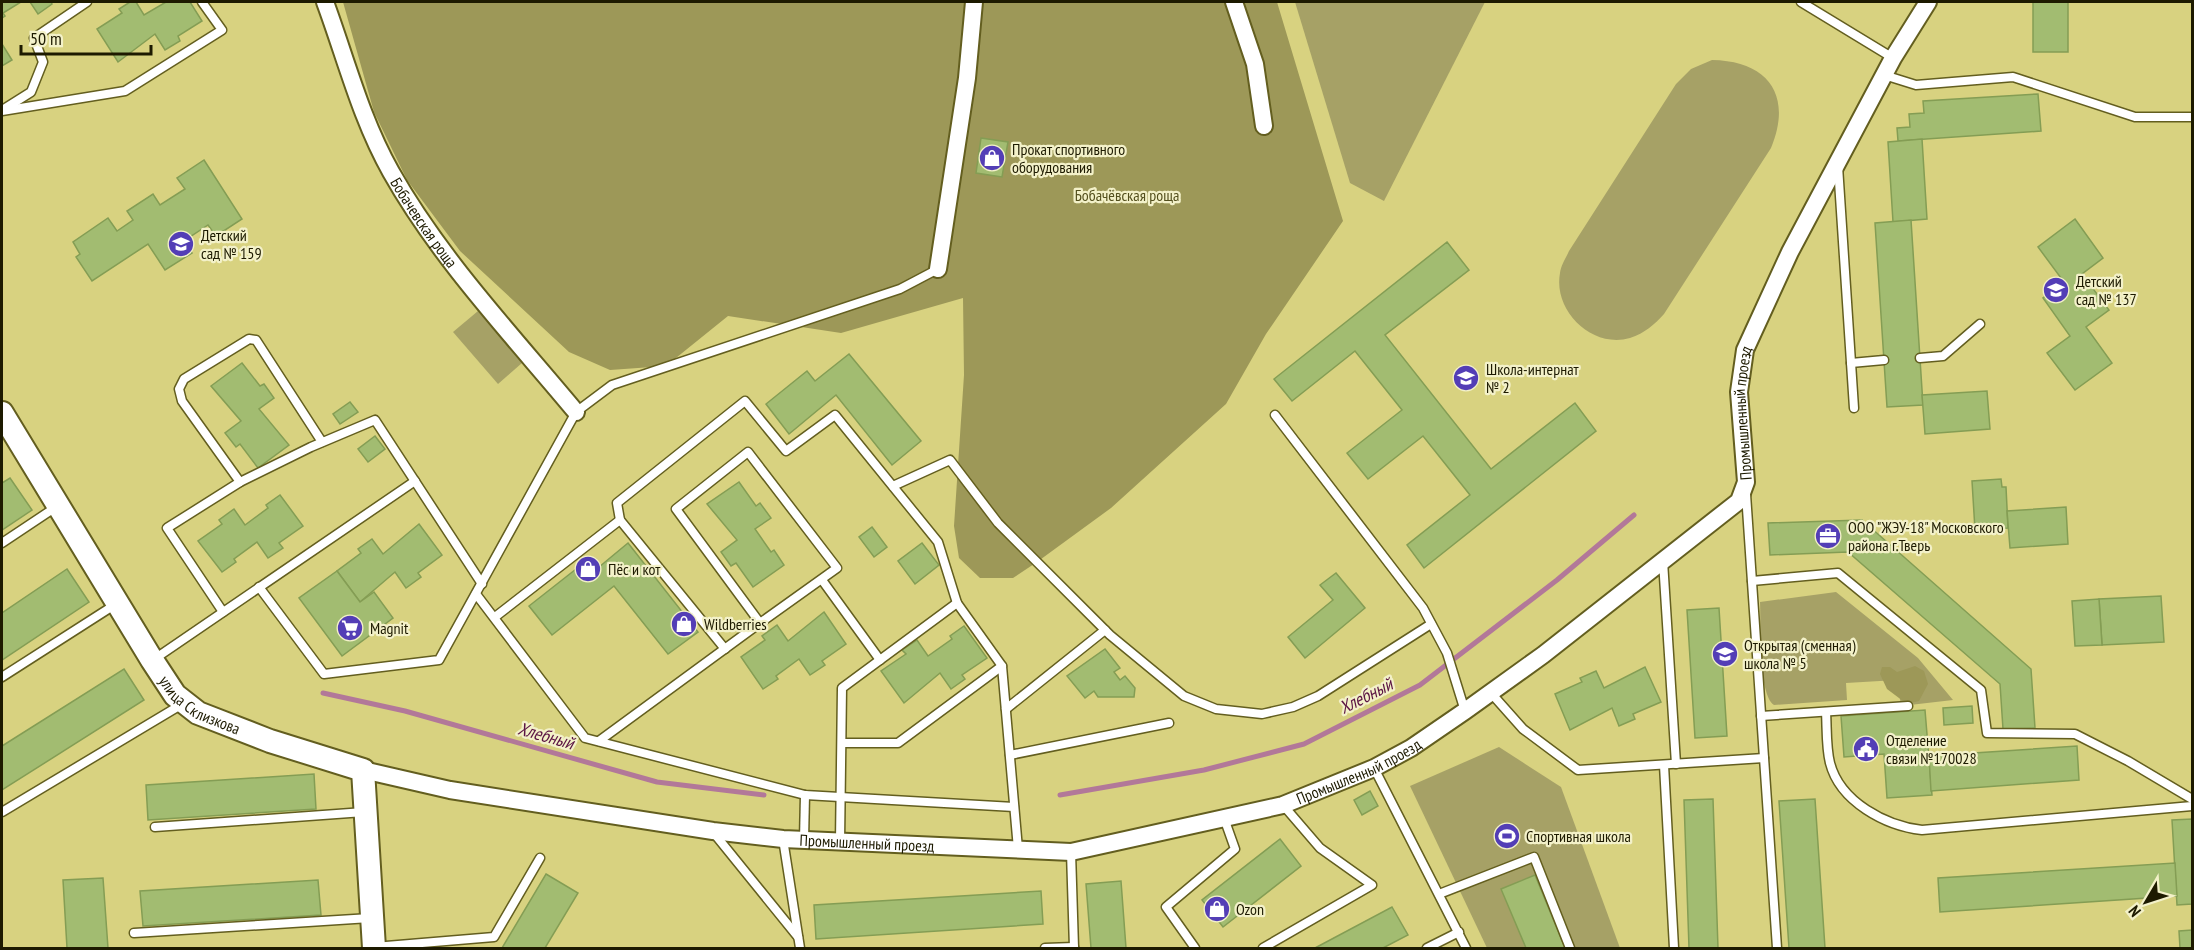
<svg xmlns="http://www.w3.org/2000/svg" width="2194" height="950" font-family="'PT Sans Narrow',sans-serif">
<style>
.green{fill:#a6a166}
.forest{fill:#9d9858}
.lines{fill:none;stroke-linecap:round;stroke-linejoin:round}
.stream{stroke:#b27899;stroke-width:5}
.building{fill:#a2bc71;stroke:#849d54;stroke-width:1.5}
.lane-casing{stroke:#635e1f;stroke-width:11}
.street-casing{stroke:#635e1f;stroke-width:20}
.secondary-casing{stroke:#635e1f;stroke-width:26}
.lane{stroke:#fff;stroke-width:8}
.street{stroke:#fff;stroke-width:16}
.secondary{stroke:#fff;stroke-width:22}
.labels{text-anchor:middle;stroke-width:4.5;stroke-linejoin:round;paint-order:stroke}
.poi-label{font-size:16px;fill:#1d1a00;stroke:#f3f1c9;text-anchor:start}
.park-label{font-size:16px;fill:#534f1d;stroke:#f3f1c9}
.street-label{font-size:16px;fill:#1d1a00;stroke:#f3f1c9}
.water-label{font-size:18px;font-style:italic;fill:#5b1443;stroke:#f3f1c9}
</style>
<rect width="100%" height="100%" fill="#d8d280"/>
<g class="green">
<polygon points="1295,2 1485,2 1384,201 1350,183"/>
<path d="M1712,60C1768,61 1793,95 1771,148L1664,314C1654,325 1645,333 1630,338C1592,349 1553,311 1560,273C1561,265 1566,258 1569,251L1676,84L1691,69Z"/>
<polygon points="478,311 522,363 498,384 453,332"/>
<path d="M1836,592L1918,658L1953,700L1901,706L1897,680L1846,683L1847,700L1774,705C1758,694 1761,623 1760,602Z"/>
<polygon points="1499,747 1561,787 1620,948 1487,948 1410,786"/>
</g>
<g class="forest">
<polygon points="343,2 1277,2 1343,221 1266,334 1226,404 1111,508 1037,562 1013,578 980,578 959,558 954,526 964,375 963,298 841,333 728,316 666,366 610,370 569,352 460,251 407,180 374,112"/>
<polygon points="1915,666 1924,671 1928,684 1919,701 1907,704 1887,689 1880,674 1882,667 1890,667 1897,672"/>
</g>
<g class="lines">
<g class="stream">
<polyline points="323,693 405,711 657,782 764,795"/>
<polyline points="1060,795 1204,770 1304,744 1420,685 1557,580 1634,515"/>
</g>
</g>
<g class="building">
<polygon points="2,2 21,2 3,13 5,16 2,18"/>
<polygon points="30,2 51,2 52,4 38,14"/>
<polygon points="130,2 136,2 144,15 166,2 190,2 202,21 178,36 180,41 165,50 155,34 118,62 97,29 122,13 119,9"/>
<rect x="2033" y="2" width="35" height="50"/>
<polygon points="2,44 12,60 2,66"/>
<polygon points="2038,94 2041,131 1898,141 1897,128 1910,127 1909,114 1924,113 1923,101"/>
<polygon points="981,138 1008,142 1002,177 976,173"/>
<polygon points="1922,139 1927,219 1893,222 1888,142"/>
<polygon points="204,160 242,219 216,236 208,225 184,241 192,253 165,270 148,244 92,281 76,257 80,254 73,242 108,218 117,231 133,220 127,211 153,194 160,205 185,189 177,178"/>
<polygon points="2075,219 2103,258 2082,274 2109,310 2086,327 2112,363 2075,390 2047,353 2070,336 2043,298 2064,282 2038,247"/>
<polygon points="1911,220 1923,405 1887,407 1875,223"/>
<polygon points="1447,242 1469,270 1385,335 1491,469 1575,403 1596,431 1424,568 1407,545 1470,495 1423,436 1368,479 1347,453 1402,410 1355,351 1292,401 1274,379"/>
<polygon points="849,354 921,441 892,465 836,395 789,434 766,404 807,371 815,381"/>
<polygon points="242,363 260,386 264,384 274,398 259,409 289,445 258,468 240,444 236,447 225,433 241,421 211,386"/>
<polygon points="1987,391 1990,429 1925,434 1922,395"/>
<polygon points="350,402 358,412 340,424 333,414"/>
<polygon points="375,436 385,449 368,462 358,449"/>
<polygon points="10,478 32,510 2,530 2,483"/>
<polygon points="2001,479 2002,487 2006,487 2008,528 1975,530 1972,481"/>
<polygon points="739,482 756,506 760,503 771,518 755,529 771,552 774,550 784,565 753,587 736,563 731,566 721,552 737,540 707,504"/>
<polygon points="280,495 303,526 279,543 283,548 268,558 257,542 234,559 236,562 222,572 198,541 222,524 219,520 234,509 245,525 268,508 266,505"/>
<polygon points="2066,507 2068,544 2010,548 2007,511"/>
<polygon points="1862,520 2031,669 2035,728 2003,729 2000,684 1848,552 1770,555 1768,523"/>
<polygon points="419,524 442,555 418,573 421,577 406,588 395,572 360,602 337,571 361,553 358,549 372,539 383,554"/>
<polygon points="872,527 887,547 874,557 859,537"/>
<polygon points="628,543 698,632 668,654 614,586 552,635 529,606 585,562 593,572"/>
<polygon points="922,543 939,565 915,584 898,561"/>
<polygon points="67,569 89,602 2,660 2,613"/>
<polygon points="337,571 360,602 374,592 393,618 342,656 299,598"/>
<polygon points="1336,573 1365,608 1305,658 1288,637 1333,600 1320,585"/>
<polygon points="2161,596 2164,642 2102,645 2099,599"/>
<polygon points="2099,599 2102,645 2075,646 2072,601"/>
<polygon points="1719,608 1727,736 1695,738 1687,610"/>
<polygon points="824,612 846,644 822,661 825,665 810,675 799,659 776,676 778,679 763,689 741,657 765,640 762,636 777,625 788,641"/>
<polygon points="964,626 987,658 962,675 965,679 951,689 940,673 904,703 881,671 906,654 902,650 917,640 928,656 952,639 950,636"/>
<polygon points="1105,649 1120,668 1114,672 1120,680 1125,676 1135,688 1134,697 1098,697 1094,691 1085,698 1067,676"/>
<polygon points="1645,667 1661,702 1633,714 1635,719 1619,726 1612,708 1570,730 1555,694 1582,682 1580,678 1596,671 1604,688"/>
<polygon points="124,669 144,700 2,790 2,746"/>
<polygon points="1972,706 1973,723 1944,725 1943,708"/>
<polygon points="1925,710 1932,795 1887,798 1884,754 1844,757 1841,716"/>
<polygon points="2077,746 2079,780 1931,791 1929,756"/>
<polygon points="314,774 316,809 148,820 146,785"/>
<polygon points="1370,791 1378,806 1362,815 1354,800"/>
<polygon points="1713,799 1718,948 1689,948 1684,800"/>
<polygon points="1815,799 1825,948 1789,948 1779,801"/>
<polygon points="2192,819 2192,904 2177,905 2172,820"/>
<polygon points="1280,839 1301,866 1223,927 1202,900"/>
<polygon points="2175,863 2177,896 1940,912 1938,878"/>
<polygon points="546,874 578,893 545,948 502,948"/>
<polygon points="1535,875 1565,948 1526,948 1501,889"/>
<polygon points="103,878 108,948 67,948 63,880"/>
<polygon points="318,880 321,915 143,926 140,891"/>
<polygon points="1121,881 1126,948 1091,948 1086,884"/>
<polygon points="1041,891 1043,924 816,939 814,905"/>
<polygon points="1392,907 1408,935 1383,948 1315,948"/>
<polygon points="2192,930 2192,948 2180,948 2179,931"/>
</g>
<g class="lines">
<g class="lane-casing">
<g id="lane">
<polyline points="1801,2 1893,58"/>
<polyline points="1884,75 1916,85 2013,77 2135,117 2192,117"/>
<polyline points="4,109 31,92 43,62 34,38 87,2"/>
<polyline points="2,111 125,91 222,30 202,2"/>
<polyline points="1838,166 1854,408"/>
<polyline points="1920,358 1943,356 1980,324"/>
<polyline points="1851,363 1884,360"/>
<polyline points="1275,415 1423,608 1447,653 1465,711"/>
<polygon points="748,452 837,568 760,623 676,509"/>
<polyline points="240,482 182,401 179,389 184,379 249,339 256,340 322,442"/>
<polyline points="893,486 950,460 998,523 1110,635 1184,696 1216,709 1262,714 1293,707 1318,696 1431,624"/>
<polyline points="1746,494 1777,948"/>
<polyline points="2,543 56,507"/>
<polyline points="1663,561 1676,764"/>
<polyline points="822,580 880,660"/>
<polyline points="1752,581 1838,573 1981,690 1987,733 2075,734 2128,761 2192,799"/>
<polyline points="259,587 324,674 439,660 576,412 612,385 900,289 938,269"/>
<polyline points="476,594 585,738 805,795 1014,807"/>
<polyline points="223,612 167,528 240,482 311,447 375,420 482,584"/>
<polyline points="495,617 620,520"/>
<polyline points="725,649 620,520 617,503 745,401 786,451 835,415 938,542 957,603"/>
<polyline points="153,660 415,481"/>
<polyline points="2,677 116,604"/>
<polyline points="1491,693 1523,729 1578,770 1764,758"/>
<polyline points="1006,709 1105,630"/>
<path d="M1826,712C1827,728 1826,747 1830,763C1840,802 1886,826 1922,830L2192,806"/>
<polyline points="1761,716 1908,706"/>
<polyline points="599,741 760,623"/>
<polyline points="842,743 898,743 1002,666"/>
<polyline points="1010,755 1169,723"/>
<polyline points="1664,765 1674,948"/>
<polyline points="1374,768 1466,948"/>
<polyline points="2,812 184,703"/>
<polyline points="155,827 364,812"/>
<polyline points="713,832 798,937"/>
<polyline points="783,839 800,948"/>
<polyline points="804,840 805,795"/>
<polyline points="840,842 842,688 957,603 1002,666 1018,849"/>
<polyline points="1071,852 1074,948"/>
<polyline points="1439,894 1534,857 1570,948"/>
<polyline points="134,933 370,918"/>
<polyline points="374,947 494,937 540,858"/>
<polyline points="1045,948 1074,947"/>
<polyline points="1195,948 1166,907 1235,849 1224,818"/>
<polyline points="1263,948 1372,885 1320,848 1283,805"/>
<polyline points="1427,948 1459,932"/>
</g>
</g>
<g class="street-casing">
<g id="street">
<path id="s1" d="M325,2C346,59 361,119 391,172C440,259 512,335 576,412"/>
<polyline points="1234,2 1255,64 1264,126"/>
<polyline points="938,269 967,78 974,2"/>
<path id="s2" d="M363,770L450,790L713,831L783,839L1071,852L1283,805L1374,768L1411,748L1465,711L1543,655L1739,501L1746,482L1739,392L1745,350L1790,252L1893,58L1928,2"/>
</g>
</g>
<g class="secondary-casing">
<g id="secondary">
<path id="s3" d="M2,413L152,660L175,695L198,713L270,741L363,770L374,948"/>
</g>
</g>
<use href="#lane" class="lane"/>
<use href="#street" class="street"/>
<use href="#secondary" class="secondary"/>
</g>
<defs>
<g id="shop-disc" transform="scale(1.35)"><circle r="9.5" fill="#533eb6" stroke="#f3f1c9"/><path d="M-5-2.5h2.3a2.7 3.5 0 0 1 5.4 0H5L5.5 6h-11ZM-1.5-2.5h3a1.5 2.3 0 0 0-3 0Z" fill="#fff"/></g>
<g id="school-disc" transform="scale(1.35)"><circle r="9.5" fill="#533eb6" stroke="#f3f1c9"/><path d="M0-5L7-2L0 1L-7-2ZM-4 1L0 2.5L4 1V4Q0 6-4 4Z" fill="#fff"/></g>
<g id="office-disc" transform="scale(1.35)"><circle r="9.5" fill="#533eb6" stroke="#f3f1c9"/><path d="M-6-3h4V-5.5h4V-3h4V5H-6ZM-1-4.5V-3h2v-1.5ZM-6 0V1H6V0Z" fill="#fff"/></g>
<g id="supermarket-disc" transform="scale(1.35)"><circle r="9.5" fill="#533eb6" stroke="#f3f1c9"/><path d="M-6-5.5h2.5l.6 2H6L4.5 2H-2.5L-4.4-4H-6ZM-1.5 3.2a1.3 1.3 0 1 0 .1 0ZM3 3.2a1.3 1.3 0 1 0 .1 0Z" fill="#fff"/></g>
<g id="civic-disc" transform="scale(1.35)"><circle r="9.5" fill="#533eb6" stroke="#f3f1c9"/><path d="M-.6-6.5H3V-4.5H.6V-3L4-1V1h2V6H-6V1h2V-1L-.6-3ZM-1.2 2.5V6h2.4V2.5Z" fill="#fff"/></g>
<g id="stadium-disc" transform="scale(1.35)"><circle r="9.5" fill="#533eb6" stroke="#f3f1c9"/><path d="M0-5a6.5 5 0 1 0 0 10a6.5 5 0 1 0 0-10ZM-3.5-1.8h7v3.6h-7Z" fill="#fff"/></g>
</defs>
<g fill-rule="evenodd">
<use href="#shop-disc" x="992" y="158"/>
<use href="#school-disc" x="181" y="244"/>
<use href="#school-disc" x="2056" y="290"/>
<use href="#school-disc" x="1466" y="378"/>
<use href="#office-disc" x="1828" y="536"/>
<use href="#shop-disc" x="588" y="569"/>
<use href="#shop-disc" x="684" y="624"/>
<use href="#supermarket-disc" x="350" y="628"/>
<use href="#school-disc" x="1725" y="654"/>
<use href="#civic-disc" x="1866" y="749"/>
<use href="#stadium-disc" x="1507" y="836"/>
<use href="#shop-disc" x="1217" y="909"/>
</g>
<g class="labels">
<g class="poi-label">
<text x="1012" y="155">Прокат спортивного<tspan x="1012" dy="18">оборудования</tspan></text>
<text x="201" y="241">Детский<tspan x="201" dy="18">сад № 159</tspan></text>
<text x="2076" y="287">Детский<tspan x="2076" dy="18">сад № 137</tspan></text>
<text x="1486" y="375">Школа-интернат<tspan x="1486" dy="18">№ 2</tspan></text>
<text x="1848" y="533">ООО "ЖЭУ-18" Московского<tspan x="1848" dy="18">района г.Тверь</tspan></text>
<text x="608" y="575">Пёс и кот</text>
<text x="704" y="630">Wildberries</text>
<text x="370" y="634">Magnit</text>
<text x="1744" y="651">Открытая (сменная)<tspan x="1744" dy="18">школа № 5</tspan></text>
<text x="1886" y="746">Отделение<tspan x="1886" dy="18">связи №170028</tspan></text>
<text x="1526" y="842">Спортивная школа</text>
<text x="1236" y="915">Ozon</text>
</g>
<g class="park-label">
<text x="1127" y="201">Бобачёвская роща</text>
</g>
<g class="street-label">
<text dy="6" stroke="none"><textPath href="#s1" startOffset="243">Бобачевская роща</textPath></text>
<text dy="6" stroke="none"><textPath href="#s2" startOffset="1572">Промышленный проезд</textPath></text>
<text dy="6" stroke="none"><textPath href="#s3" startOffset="357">улица Склизкова</textPath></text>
<text dy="6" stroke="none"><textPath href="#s2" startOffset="1014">Промышленный проезд</textPath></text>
<text dy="6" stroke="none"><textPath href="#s2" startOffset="510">Промышленный проезд</textPath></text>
</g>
<g class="water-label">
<text transform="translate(1366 696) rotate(-27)" y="6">Хлебный</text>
<text transform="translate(546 736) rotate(16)" y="6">Хлебный</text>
</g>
</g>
<rect width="2194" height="950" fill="none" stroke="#1d1a00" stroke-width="6"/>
<g transform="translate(2146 902) rotate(231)" stroke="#f3f1c9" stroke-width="4.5" paint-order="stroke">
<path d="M0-4.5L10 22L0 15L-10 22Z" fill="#1d1a00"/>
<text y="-9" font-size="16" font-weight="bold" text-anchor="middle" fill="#1d1a00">N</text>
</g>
<path d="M21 45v9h130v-9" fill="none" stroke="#1d1a00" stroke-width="3"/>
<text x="30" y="45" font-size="18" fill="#1d1a00" stroke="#f3f1c9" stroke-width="4.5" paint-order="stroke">50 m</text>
</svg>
